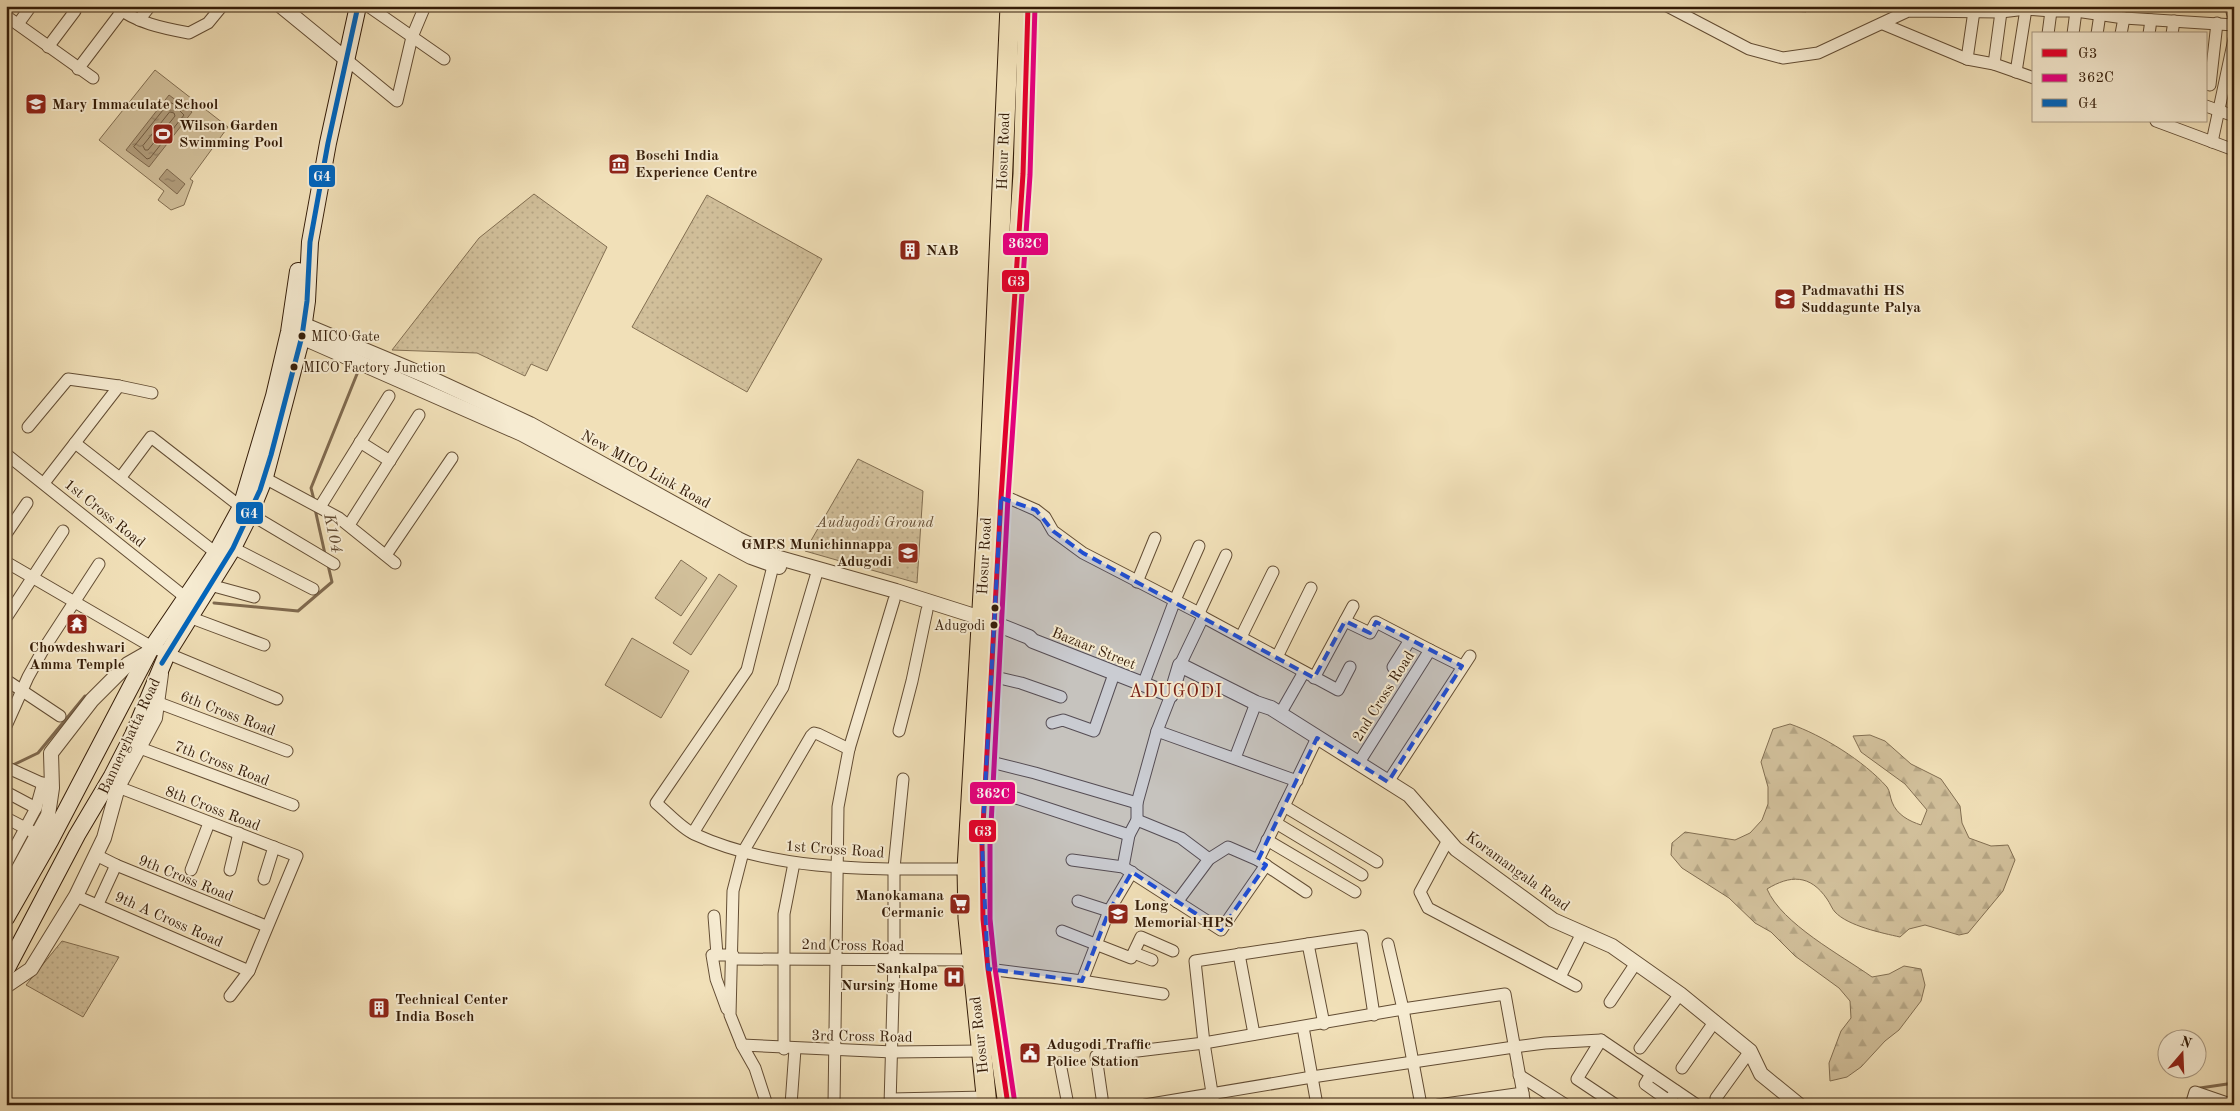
<svg xmlns="http://www.w3.org/2000/svg" width="2240" height="1111" font-family="'Old Standard TT',serif">
<style>
.green{fill:url(#green-dots);stroke:#826e51}
.forest{fill:url(#forest-firs);stroke:#826e51}
.pitch{fill:#d1bf9a;stroke:#826e51}
.water{fill:url(#water-ripples);stroke:#7f694e}
.lines{fill:none;stroke-linecap:round;stroke-linejoin:round}
.shore{stroke:#725c42;stroke-width:1}
.stream{stroke:#7f694e;stroke-width:3}
.minor-casing{stroke:#634d34;stroke-width:13}
.tertiary-casing{stroke:#634d34;stroke-width:16}
.secondary-casing{stroke:#341c08;stroke-width:18}
.primary-casing{stroke:#341c08;stroke-width:21}
.minor{stroke:#f6ebd1;stroke-width:11}
.tertiary{stroke:#f6ebd1;stroke-width:14}
.secondary{stroke:#f6ebd1;stroke-width:16}
.primary{stroke:#f1e0b8;stroke-width:19}
.bus-1-casing{stroke:#f6ebd1;stroke-width:9}
.bus-2-casing{stroke:#f6ebd1;stroke-width:9}
.bus-3-casing{stroke:#f6ebd1;stroke-width:9}
.bus-1{stroke:#e4002b;stroke-width:5}
.bus-2{stroke:#e5007d;stroke-width:5}
.bus-3{stroke:#0065bd;stroke-width:5}
.marked{fill:#1d4ed8;fill-opacity:0.2;stroke:#1d4ed8;stroke-width:4;stroke-dasharray:10 6;stroke-linejoin:round}
.bus-dot{fill:#341c08;stroke:#f6ebd1;stroke-width:2}
.labels{text-anchor:middle;stroke-width:4;stroke-linejoin:round;paint-order:stroke}
.bus-label{font-size:14px;fill:#341c08;stroke:#f6ebd1;text-anchor:start}
.poi-label{font-size:15px;font-weight:bold;fill:#341c08;stroke:#f6ebd1;text-anchor:start}
.street-label{font-size:15px;fill:#341c08;stroke:#f6ebd1}
.park-label{font-size:15px;font-style:italic;fill:#634d34;stroke:#f6ebd1}
.water-label{font-size:16px;font-style:italic;fill:#604931;stroke:#f6ebd1}
.quarter-label{font-size:18px;letter-spacing:1px;fill:#7a1f14;stroke:#f6ebd1}
.line-badge{stroke:#f6ebd1;stroke-width:2}
.badge-label{font-size:14px;text-anchor:middle;font-weight:bold;fill:#fff}
</style>
<defs>
<pattern id="green-dots" width="8" height="8" patternUnits="userSpaceOnUse" patternTransform="scale(1.25)"><rect width="8" height="8" fill="#d1bf9a"/><path d="M2 2h.1M6 6h.1" fill="none" stroke="#b4a483" stroke-width="1.8" stroke-linecap="round"/></pattern>
<pattern id="forest-firs" width="22" height="20" patternUnits="userSpaceOnUse" patternTransform="scale(1.25)"><rect width="22" height="20" fill="#d1bf9a"/><path d="M5 1l3.5 6h-7zM16 11l3.5 6h-7z" fill="#b4a483"/></pattern>
<pattern id="water-ripples" width="26" height="14" patternUnits="userSpaceOnUse" patternTransform="scale(1.25)"><rect width="26" height="14" fill="#b19d7c"/><path d="M2 4q2-2 4 0t4 0M15 11q2-2 4 0t4 0" fill="none" stroke="#917f64"/></pattern>
</defs>
<rect width="100%" height="100%" fill="#f1e0b8"/>
<filter id="stains"><feTurbulence type="fractalNoise" baseFrequency=".004" numOctaves="4"/><feColorMatrix values="0 0 0 0 .2 0 0 0 0 .09 0 0 0 0 .02 0 0 0 .5 -.17"/></filter>
<radialGradient id="worn" r=".72"><stop offset=".6" stop-color="#630" stop-opacity="0"/><stop offset="1" stop-color="#630" stop-opacity=".3"/></radialGradient>
<g class="green">
<polygon points="534,194 607,247 547,371 531,364 525,376 477,353 392,350 479,238"/>
<polygon points="707,195 822,259 747,392 632,327"/>
<polygon points="858,459 923,491 917,583 805,551"/>
<polygon points="62,941 119,957 83,1017 26,985"/>
</g>
<path class="forest" d="M1790,724C1822,735 1864,761 1887,787C1890,791 1890,797 1892,802C1897,815 1909,821 1921,825L1927,810L1905,784L1861,752L1853,736L1870,735L1885,741L1911,764L1941,779L1960,806L1962,823L1969,838L1991,846L2008,845L2015,860L2003,891L1968,933L1959,935L1925,925L1909,929L1900,937C1882,933 1848,926 1835,912C1832,909 1830,903 1827,899C1810,874 1790,875 1767,889C1782,924 1841,955 1872,977L1889,974L1904,966L1921,969L1925,985L1921,1001L1899,1030L1885,1041L1861,1067L1847,1077L1830,1081L1829,1063L1841,1031L1851,1018L1850,1001L1839,988L1795,956L1771,932L1755,923L1729,898L1682,868L1671,855L1672,843L1685,832L1735,840L1750,833L1762,820L1768,804V787L1761,762L1773,729Z"/>
<g class="pitch">
<polygon points="155,70 228,127 190,179 193,181 184,205 171,210 158,200 164,191 99,140"/>
<polygon points="681,560 707,578 681,616 655,598"/>
<polygon points="719,574 737,586 691,655 673,643"/>
<polygon points="632,638 689,671 661,718 605,685"/>
</g>
<g class="water">
<polygon points="1759,6 1811,6 1806,12 1770,9"/>
<polygon points="169,95 192,112 149,167 126,150"/>
<polygon points="167,169 185,184 177,194 159,179"/>
</g>
<g class="lines">
<g class="shore">
<polygon points="169,103 172,103 184,115 150,158 147,159 134,147"/>
<polygon points="170,112 174,113 175,116 148,150 145,150 143,146"/>
</g>
<g class="stream">
<polyline points="314,500 311,488 359,369"/>
<polyline points="315,509 325,554"/>
<polyline points="214,603 298,611 332,582 328,565"/>
<polyline points="11,766 38,753 85,696"/>
<polyline points="2200,1088 2234,1083"/>
</g>
<g class="minor-casing">
<g id="minor">
<path d="M115,6C137,23 162,28 189,33L208,23L222,6"/>
<polyline points="368,6 444,59"/>
<polyline points="1667,6 1749,49 1783,58 1818,53 1908,11 2001,12 2026,9 2051,11 2076,11 2124,18 2234,25"/>
<polyline points="2230,6 2234,17"/>
<polyline points="6,16 93,78"/>
<polyline points="139,20 150,6"/>
<polyline points="18,24 31,6"/>
<polyline points="1883,24 1967,59 1994,64 2034,78"/>
<polyline points="2048,34 2051,11"/>
<polyline points="2073,34 2076,11"/>
<polyline points="2097,34 2100,14"/>
<polyline points="2121,34 2124,18"/>
<polyline points="2149,34 2151,20"/>
<polyline points="2172,34 2174,21"/>
<polyline points="48,47 75,11"/>
<polyline points="1967,59 1974,11"/>
<polyline points="347,60 397,101 412,37 425,6"/>
<polyline points="1994,64 2001,12"/>
<polyline points="78,69 122,11"/>
<polyline points="2016,72 2026,9"/>
<polyline points="2210,85 2217,23"/>
<polyline points="2206,106 2234,116"/>
<polyline points="2156,121 2234,150"/>
<polyline points="2212,142 2234,39"/>
<polyline points="28,427 68,379 119,386"/>
<polyline points="360,442 390,461"/>
<polyline points="75,443 216,553"/>
<polyline points="6,454 185,597"/>
<polyline points="259,475 339,518 395,563"/>
<polyline points="121,477 151,437 250,514 334,564"/>
<polyline points="44,483 119,386 152,393"/>
<polyline points="1001,498 1011,499 1036,510 1045,517 1053,531 1083,553 1199,613 1203,617 1338,690 1350,667"/>
<polyline points="320,507 389,396"/>
<polyline points="349,525 419,415"/>
<polyline points="6,534 27,503"/>
<polyline points="233,548 313,589"/>
<polyline points="386,555 452,458"/>
<path d="M775,558L747,670L656,803C668,813 681,828 694,834C779,873 876,869 967,869"/>
<polyline points="6,562 152,647 277,699"/>
<polyline points="1137,582 1155,538"/>
<polyline points="210,585 254,597"/>
<polyline points="1199,613 1226,555"/>
<polyline points="189,617 264,645"/>
<polyline points="6,618 63,531"/>
<polyline points="1345,621 1370,633 1376,622 1430,650"/>
<polyline points="1241,637 1273,572"/>
<polyline points="1277,657 1311,588"/>
<polyline points="1180,665 1203,617"/>
<polyline points="1393,667 1410,640"/>
<polyline points="991,676 1021,683 1061,697"/>
<polyline points="1314,678 1353,606"/>
<polyline points="6,680 60,716"/>
<polyline points="1143,685 1175,600 1199,546"/>
<polyline points="159,703 287,751"/>
<polyline points="1280,714 1304,672"/>
<polyline points="1052,723 1063,720 1094,731 1114,674"/>
<polyline points="6,726 28,677 43,650 99,564"/>
<polyline points="899,731 912,681 927,610"/>
<polyline points="1157,731 1297,781"/>
<polyline points="140,748 293,805"/>
<polyline points="1235,758 1256,703"/>
<polyline points="987,761 1035,773 1137,803"/>
<polyline points="1358,764 1430,650 1462,666"/>
<polyline points="6,767 50,787"/>
<polyline points="1388,782 1470,656"/>
<polyline points="118,787 297,856 249,971 230,996"/>
<polyline points="6,792 36,808"/>
<polyline points="1016,798 1129,835"/>
<polyline points="1284,806 1377,862"/>
<polyline points="6,818 31,831"/>
<polyline points="1137,820 1181,838 1209,859"/>
<polyline points="1276,823 1362,875"/>
<polyline points="693,833 783,687 818,569"/>
<polyline points="1267,840 1355,892"/>
<polyline points="1448,840 1420,892 1428,908 1576,986"/>
<polyline points="96,855 116,865 266,926"/>
<polyline points="1072,860 1123,867 1221,930 1266,865"/>
<polyline points="6,864 36,808 43,783"/>
<polyline points="1123,867 1129,835 1137,820 1137,803 1157,731 1171,695"/>
<polyline points="191,870 209,823"/>
<polyline points="230,870 239,833"/>
<polyline points="264,879 274,847"/>
<polyline points="1306,892 1258,860 1317,738"/>
<polyline points="76,896 249,971"/>
<polyline points="1078,901 1109,911"/>
<polyline points="1177,902 1209,859 1228,847 1258,860"/>
<polyline points="98,904 116,865"/>
<polyline points="714,916 717,955"/>
<polyline points="1062,931 1131,958 1141,937 1173,951"/>
<polyline points="1308,944 1362,936 1374,1015"/>
<polyline points="1388,944 1403,1009 1421,1105"/>
<polyline points="1134,953 1152,960"/>
<polyline points="1239,954 1254,1034"/>
<polyline points="733,959 972,960"/>
<polyline points="988,969 1082,981 1163,994"/>
<polyline points="1560,977 1582,933"/>
<polyline points="1082,981 1109,911 1132,872"/>
<polyline points="1610,1002 1636,963"/>
<polyline points="727,1009 716,979 712,955 733,955"/>
<polyline points="1303,1027 1317,1105"/>
<polyline points="1601,1040 1577,1079 1616,1105"/>
<polyline points="742,1045 893,1052 981,1051"/>
<polyline points="1640,1048 1680,994"/>
<polyline points="784,1049 784,914 794,863"/>
<polyline points="1060,1063 1068,1105"/>
<polyline points="1682,1068 1715,1021"/>
<polyline points="1651,1074 1645,1084 1669,1101 1676,1091"/>
<polyline points="1519,1075 1566,1105"/>
<polyline points="1716,1098 1750,1051"/>
<polyline points="891,1099 986,1097"/>
<polyline points="767,1105 755,1068 742,1045 730,1015 733,891 743,852 811,736 814,733 818,734 849,749"/>
<polyline points="791,1105 795,1049"/>
<polyline points="834,1105 838,807 849,749 894,600"/>
<polyline points="890,1105 894,961 894,868 903,779"/>
<polyline points="1103,1105 1096,1056 1204,1043 1403,1009 1505,994 1525,1105"/>
<polyline points="1145,1105 1312,1077 1514,1047 1545,1043 1601,1040 1697,1105"/>
<polyline points="1214,1105 1204,1043 1195,961 1308,944 1324,1024"/>
<polyline points="1438,1105 1523,1093"/>
<polyline points="2191,1105 2195,1092 2230,1104 2234,1102"/>
</g>
</g>
<g class="tertiary-casing">
<g id="tertiary">
<polyline points="281,6 347,60"/>
<polyline points="295,321 424,375 530,424 738,539 776,557 896,591 981,618 1029,637 1033,641 1171,695 1180,665 1256,703 1271,708 1409,795 1456,849 1553,920 1612,946 1680,994 1750,1051 1761,1074 1799,1105"/>
<polyline points="292,333 522,434 751,557 779,567"/>
<polyline points="6,892 48,815 52,788 51,753 92,700 128,664 149,652"/>
<polyline points="6,986 31,969 76,896 104,838 118,787 155,718 161,674"/>
</g>
</g>
<g class="secondary-casing">
<g id="secondary">
<polyline points="6,918 50,841 149,652 216,553 241,507 274,396 289,332 298,271"/>
<polyline points="6,970 77,835 112,776 133,735 167,654 233,548 250,514 265,477 302,336 307,301 310,242 328,143 358,6"/>
</g>
</g>
<g class="primary-casing">
<g id="primary">
<polyline points="987,1105 968,918 967,869 988,505 1010,6"/>
<polyline points="1008,1105 988,969 983,919 982,844 1001,498 1023,174 1028,6"/>
</g>
</g>
<use href="#minor" class="minor"/>
<use href="#tertiary" class="tertiary"/>
<use href="#secondary" class="secondary"/>
<use href="#primary" class="primary"/>
<g class="bus-1-casing">
<polyline id="bus-1" points="1008,1105 988,969 983,919 982,844 1001,498 1023,174 1028,6"/>
</g>
<g class="bus-2-casing">
<polyline id="bus-2" points="1015,1104 995,968 990,919 990,844 1008,498 1030,175 1035,6"/>
</g>
<g class="bus-3-casing">
<polyline id="bus-3" points="162,663 233,548 260,490 271,455 302,336 307,301 310,242 328,143 358,6"/>
</g>
<use href="#bus-1" class="bus-1"/>
<use href="#bus-2" class="bus-2"/>
<use href="#bus-3" class="bus-3"/>
</g>
<path class="marked" d="M1001,498L1036,510L1053,531L1083,553L1314,678L1345,621L1370,633L1376,622L1462,666L1388,782L1317,738L1258,860L1266,865L1221,930L1132,872L1109,911L1082,981L988,969L982,844Z"/>
<defs>
<g id="school-square" transform="scale(1.125)"><rect x="-9" y="-9" width="18" height="18" rx="4" fill="#8f2418" stroke="#f6ebd1"/><path d="M0-5L7-2L0 1L-7-2ZM-4 1L0 2.5L4 1V4Q0 6-4 4Z" fill="#fff"/></g>
<g id="stadium-square" transform="scale(1.125)"><rect x="-9" y="-9" width="18" height="18" rx="4" fill="#8f2418" stroke="#f6ebd1"/><path d="M0-5a6.5 5 0 1 0 0 10a6.5 5 0 1 0 0-10ZM-3.5-1.8h7v3.6h-7Z" fill="#fff"/></g>
<g id="museum-square" transform="scale(1.125)"><rect x="-9" y="-9" width="18" height="18" rx="4" fill="#8f2418" stroke="#f6ebd1"/><path d="M0-6L6-3V-2H-6V-3ZM-5-1h2V3h-2ZM-1-1h2V3h-2ZM3-1h2V3H3ZM-6 4H6V6H-6Z" fill="#fff"/></g>
<g id="building-square" transform="scale(1.125)"><rect x="-9" y="-9" width="18" height="18" rx="4" fill="#8f2418" stroke="#f6ebd1"/><path d="M-4-6H4V6H1V3H-1V6H-4ZM-2.5-4.3h1.7v1.8h-1.7ZM.8-4.3h1.7v1.8H.8ZM-2.5-1h1.7V.8h-1.7ZM.8-1h1.7V.8H.8Z" fill="#fff"/></g>
<g id="temple-square" transform="scale(1.125)"><rect x="-9" y="-9" width="18" height="18" rx="4" fill="#8f2418" stroke="#f6ebd1"/><path d="M0-6L5-2H3V0L6.5 2.5H4V6H1.5V3h-3V6H-4V2.5H-6.5L-3 0V-2H-5Z" fill="#fff"/></g>
<g id="supermarket-square" transform="scale(1.125)"><rect x="-9" y="-9" width="18" height="18" rx="4" fill="#8f2418" stroke="#f6ebd1"/><path d="M-6-5.5h2.5l.6 2H6L4.5 2H-2.5L-4.4-4H-6ZM-1.5 3.2a1.3 1.3 0 1 0 .1 0ZM3 3.2a1.3 1.3 0 1 0 .1 0Z" fill="#fff"/></g>
<g id="hospital-square" transform="scale(1.125)"><rect x="-9" y="-9" width="18" height="18" rx="4" fill="#8f2418" stroke="#f6ebd1"/><path d="M-5-5h3v3.5h4V-5h3V5h-3V1.5h-4V5h-3Z" fill="#fff"/></g>
<g id="civic-square" transform="scale(1.125)"><rect x="-9" y="-9" width="18" height="18" rx="4" fill="#8f2418" stroke="#f6ebd1"/><path d="M-.6-6.5H3V-4.5H.6V-3L4-1V1h2V6H-6V1h2V-1L-.6-3ZM-1.2 2.5V6h2.4V2.5Z" fill="#fff"/></g>
</defs>
<g fill-rule="evenodd">
<use href="#school-square" x="36" y="104"/>
<use href="#stadium-square" x="163" y="134"/>
<use href="#museum-square" x="619" y="164"/>
<use href="#building-square" x="910" y="250"/>
<use href="#school-square" x="1785" y="299"/>
<use href="#school-square" x="908" y="553"/>
<use href="#temple-square" x="77" y="624"/>
<use href="#supermarket-square" x="960" y="904"/>
<use href="#school-square" x="1118" y="914"/>
<use href="#hospital-square" x="954" y="977"/>
<use href="#building-square" x="379" y="1008"/>
<use href="#civic-square" x="1030" y="1053"/>
</g>
<g class="bus-dot">
<circle cx="302" cy="336" r="4.5"/>
<circle cx="294" cy="367" r="4.5"/>
<circle cx="995" cy="608" r="4.5"/>
<circle cx="994" cy="625" r="4.5"/>
</g>
<g class="labels">
<g class="bus-label">
<text x="311" y="341">MICO Gate</text>
<text x="303" y="372">MICO Factory Junction</text>
<text x="985" y="630" text-anchor="end">Adugodi</text>
</g>
<g class="poi-label">
<text x="52" y="109">Mary Immaculate School</text>
<text x="179" y="130">Wilson Garden<tspan x="179" dy="17">Swimming Pool</tspan></text>
<text x="635" y="160">Boschi India<tspan x="635" dy="17">Experience Centre</tspan></text>
<text x="926" y="255">NAB</text>
<text x="1801" y="295">Padmavathi HS<tspan x="1801" dy="17">Suddagunte Palya</tspan></text>
<text x="892" y="549" text-anchor="end">GMPS Munichinnappa<tspan x="892" dy="17">Adugodi</tspan></text>
<text x="77" y="652" text-anchor="middle">Chowdeshwari<tspan x="77" dy="17">Amma Temple</tspan></text>
<text x="944" y="900" text-anchor="end">Manokamana<tspan x="944" dy="17">Cermanic</tspan></text>
<text x="1134" y="910">Long<tspan x="1134" dy="17">Memorial HPS</tspan></text>
<text x="938" y="973" text-anchor="end">Sankalpa<tspan x="938" dy="17">Nursing Home</tspan></text>
<text x="395" y="1004">Technical Center<tspan x="395" dy="17">India Bosch</tspan></text>
<text x="1046" y="1049">Adugodi Traffic<tspan x="1046" dy="17">Police Station</tspan></text>
</g>
<g class="street-label">
<text transform="translate(1003 151) rotate(-88)" y="5">Hosur Road</text>
<text transform="translate(646 469) rotate(29)" y="5">New MICO Link Road</text>
<text transform="translate(105 513) rotate(39)" y="5">1st Cross Road</text>
<text transform="translate(984 556) rotate(-87)" y="5">Hosur Road</text>
<text transform="translate(1094 648) rotate(22)" y="5">Bazaar Street</text>
<text transform="translate(1383 696) rotate(-58)" y="5">2nd Cross Road</text>
<text transform="translate(228 713) rotate(21)" y="5">6th Cross Road</text>
<text transform="translate(129 736) rotate(-65)" y="5">Bannerghatta Road</text>
<text transform="translate(222 763) rotate(21)" y="5">7th Cross Road</text>
<text transform="translate(213 808) rotate(21)" y="5">8th Cross Road</text>
<text transform="translate(835 849) rotate(4)" y="5">1st Cross Road</text>
<text transform="translate(1518 871) rotate(36)" y="5">Koramangala Road</text>
<text transform="translate(186 878) rotate(22)" y="5">9th Cross Road</text>
<text transform="translate(169 919) rotate(24)" y="5">9th A Cross Road</text>
<text transform="translate(853 945) rotate(1)" y="5">2nd Cross Road</text>
<text transform="translate(979 1035) rotate(-96)" y="5">Hosur Road</text>
<text transform="translate(862 1036) rotate(1)" y="5">3rd Cross Road</text>
</g>
<g class="park-label">
<text x="875" y="527">Audugodi Ground</text>
</g>
<g class="water-label">
<text transform="translate(334 533) rotate(78)" y="6">K104</text>
</g>
<g class="quarter-label">
<text x="1176" y="697">ADUGODI</text>
</g>
</g>
<g class="line-badge">
<rect x="308" y="164" width="28" height="24" rx="5" fill="#0065bd"/>
<rect x="1002" y="232" width="47" height="24" rx="5" fill="#e5007d"/>
<rect x="1001" y="269" width="29" height="24" rx="5" fill="#e4002b"/>
<rect x="235" y="501" width="29" height="24" rx="5" fill="#0065bd"/>
<rect x="969" y="781" width="47" height="24" rx="5" fill="#e5007d"/>
<rect x="968" y="819" width="29" height="24" rx="5" fill="#e4002b"/>
</g>
<g class="badge-label">
<text x="322" y="181">G4</text>
<text x="1025" y="248">362C</text>
<text x="1016" y="286">G3</text>
<text x="249" y="518">G4</text>
<text x="993" y="798">362C</text>
<text x="983" y="836">G3</text>
</g>
<rect width="2240" height="1111" fill="none" stroke="#f1e0b8" stroke-width="25"/>
<rect x="8" y="8" width="2225" height="1096" fill="none" stroke="#341c08" stroke-width="2.5"/>
<rect x="12" y="12" width="2215" height="1086" fill="none" stroke="#341c08"/>
<rect x="2032" y="32" width="175" height="90" fill="#f6ebd1" stroke="#a89881"/>
<rect x="2042" y="49" width="25" height="8" fill="#e4002b" stroke="#a89881"/>
<text x="2078" y="58" font-size="15" fill="#341c08">G3</text>
<rect x="2042" y="74" width="25" height="8" fill="#e5007d" stroke="#a89881"/>
<text x="2078" y="82" font-size="15" fill="#341c08">362C</text>
<rect x="2042" y="99" width="25" height="8" fill="#0065bd" stroke="#a89881"/>
<text x="2078" y="108" font-size="15" fill="#341c08">G4</text>
<g transform="translate(2182 1054) rotate(19)"><circle r="24" fill="#f6ebd1" stroke="#a89881"/>
<path d="M0-4L9 19L0 12L-9 19Z" fill="#8f2418"/>
<text y="-8" font-size="14" font-weight="bold" text-anchor="middle" fill="#341c08">N</text>
</g>
<rect width="100%" height="100%" filter="url(#stains)"/>
<rect width="100%" height="100%" fill="url(#worn)"/>
</svg>
